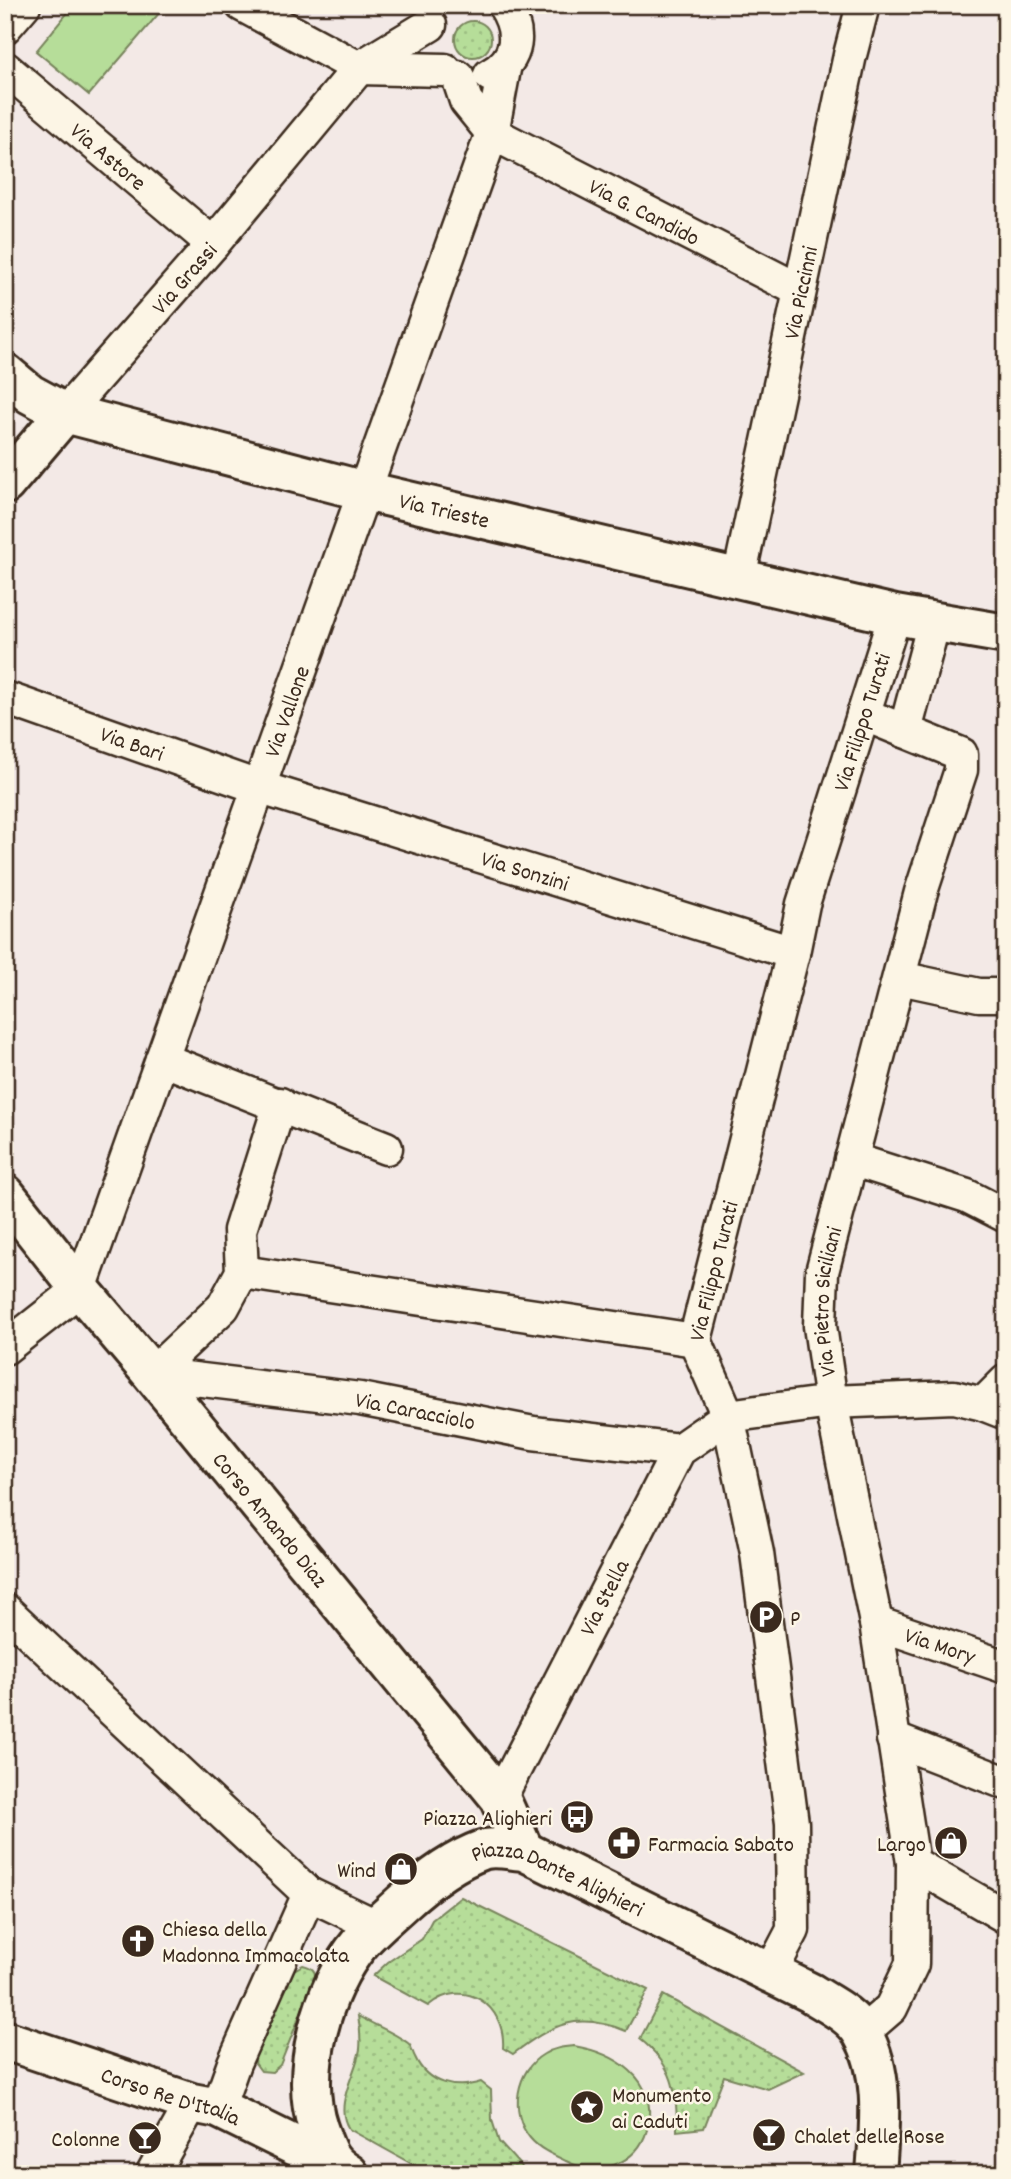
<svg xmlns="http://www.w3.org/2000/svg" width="1011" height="2179" font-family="Dekko,sans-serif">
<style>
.grass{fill:url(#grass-dots);stroke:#78845c;stroke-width:2}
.green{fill:#b6dd99;stroke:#78845c;stroke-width:2}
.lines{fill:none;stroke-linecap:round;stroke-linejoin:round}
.minor-casing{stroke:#3b2a1e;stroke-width:37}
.tertiary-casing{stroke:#3b2a1e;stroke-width:44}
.secondary-casing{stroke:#3b2a1e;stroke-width:44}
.minor{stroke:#fcf5e5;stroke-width:32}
.tertiary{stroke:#fcf5e5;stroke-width:38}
.secondary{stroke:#fcf5e5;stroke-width:38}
.labels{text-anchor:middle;stroke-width:5;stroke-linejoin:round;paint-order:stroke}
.street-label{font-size:23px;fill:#3b2a1e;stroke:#fcf5e5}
.poi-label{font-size:23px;fill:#3b2a1e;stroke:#fcf5e5;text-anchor:start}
</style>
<defs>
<pattern id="grass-dots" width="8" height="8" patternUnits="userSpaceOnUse" patternTransform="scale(1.75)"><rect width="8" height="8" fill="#b6dd99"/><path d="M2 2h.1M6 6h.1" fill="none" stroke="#9dbe83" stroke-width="1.8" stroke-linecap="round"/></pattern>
</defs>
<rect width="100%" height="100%" fill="#f3e9e6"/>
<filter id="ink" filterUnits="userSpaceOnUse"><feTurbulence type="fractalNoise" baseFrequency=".0143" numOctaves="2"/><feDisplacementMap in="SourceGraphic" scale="14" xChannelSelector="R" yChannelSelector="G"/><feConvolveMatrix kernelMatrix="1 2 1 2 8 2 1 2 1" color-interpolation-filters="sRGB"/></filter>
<g filter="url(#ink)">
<g class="grass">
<circle cx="473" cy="39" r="18"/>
<path d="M461,1897L648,1990L626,2031C577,2011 553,2024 513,2054L503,2048C506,2005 464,1976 428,2006L373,1976L388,1962L422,1939L432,1920Z"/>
<path d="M303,1965C311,1967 316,1970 315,1978L280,2065L272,2072L261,2071L255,2063V2056L294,1970Z"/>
<path d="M663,1995L804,2072L768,2089L724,2076L704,2128L677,2131C677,2090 674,2066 640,2039Z"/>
<path d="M358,2016C374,2025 394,2032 408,2043C412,2046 412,2052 415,2057C427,2084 455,2090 481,2082L491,2090L492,2120L499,2142L528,2174H430L349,2129C333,2105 356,2074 360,2049C361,2038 360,2027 358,2016Z"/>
</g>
<g class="green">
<polygon points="74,5 151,5 161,11 89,95 36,51"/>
<path d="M574,2046C615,2053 657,2078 648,2125C645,2142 636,2154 621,2162C600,2172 586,2171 566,2161C553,2155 539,2149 530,2138C509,2113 516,2070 544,2054C553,2048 563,2047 574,2046Z"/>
</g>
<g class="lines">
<g class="minor-casing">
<g id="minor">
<polyline points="242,5 359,68 445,70"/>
<polyline points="5,27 24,5"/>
<path id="s1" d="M5,68L213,244"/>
<path d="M490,75C520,59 521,32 504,5"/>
<path id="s2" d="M458,77L466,101L492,133L799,290"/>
<path id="s3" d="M65,413L213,244L359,68L430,25"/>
<path id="s4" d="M739,578L850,55L863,5"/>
<path id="s5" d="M5,698L258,787L793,953"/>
<polyline points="905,731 934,622"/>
<polyline points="900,978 979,995 1006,995"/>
<polyline points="162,1059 386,1148"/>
<polyline points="851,1159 967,1196 1006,1216"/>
<polyline points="242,1272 695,1340"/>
<path id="s6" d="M5,1348L80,1289L492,133L505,64"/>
<path id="s7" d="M152,1374L360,1399L533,1433L679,1450"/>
<polyline points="152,1374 223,1307 242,1272 240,1230 280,1104"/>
<polyline points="983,1404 1006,1381"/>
<polyline points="5,1610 309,1894 376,1926"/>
<path id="s8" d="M876,1623L1006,1667"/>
<polyline points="893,1739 1006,1783"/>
<path id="s9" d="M500,1798L679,1450L728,1416L831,1402L954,1397L983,1404L1006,1413"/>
<polyline points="913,1863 1006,1917"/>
<path id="s10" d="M771,1972L793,1930L792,1823L757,1553L728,1416L695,1340L793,953L803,904L895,615"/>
<path id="s11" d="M862,2033L891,2008L912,1964L913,1863L876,1623L831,1402L820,1326L822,1272L921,892L961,770V754L863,714"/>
<polyline points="218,2108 234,2063 309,1894"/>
<polyline points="152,2174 192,2103"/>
</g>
</g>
<g class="tertiary-casing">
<g id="tertiary">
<path id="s12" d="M5,373L30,394L65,413L365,491L895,615L1006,634"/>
<polyline points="5,484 65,413"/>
</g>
</g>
<g class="secondary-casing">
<g id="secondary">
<path id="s13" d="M5,1194L80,1289L152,1374L500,1798L524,1851"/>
<path id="s14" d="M5,2040L192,2103L218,2108L332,2164"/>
<path id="s15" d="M349,2174C328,2161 326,2151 318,2128C299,2072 322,1988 360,1943C373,1928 388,1916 402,1903C425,1882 452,1861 482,1850C493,1846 511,1850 524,1851L811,1993C828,2004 852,2015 862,2033C886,2075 879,2128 876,2174"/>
</g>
</g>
<use href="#minor" class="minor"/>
<use href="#tertiary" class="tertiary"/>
<use href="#secondary" class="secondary"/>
</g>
</g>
<defs>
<g id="parking-disc" transform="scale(1.75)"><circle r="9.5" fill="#3b2a1e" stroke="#fcf5e5"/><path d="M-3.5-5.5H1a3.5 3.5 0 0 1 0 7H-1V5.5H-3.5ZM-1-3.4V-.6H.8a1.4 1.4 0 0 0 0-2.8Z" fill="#fff"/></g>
<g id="bus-disc" transform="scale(1.75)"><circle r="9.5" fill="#3b2a1e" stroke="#fcf5e5"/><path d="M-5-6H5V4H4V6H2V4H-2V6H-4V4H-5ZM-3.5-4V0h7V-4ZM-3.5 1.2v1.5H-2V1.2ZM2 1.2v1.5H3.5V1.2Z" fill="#fff"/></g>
<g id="pharmacy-disc" transform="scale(1.75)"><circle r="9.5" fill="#3b2a1e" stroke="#fcf5e5"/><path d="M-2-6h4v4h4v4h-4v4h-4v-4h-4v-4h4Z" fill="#fff"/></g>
<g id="shop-disc" transform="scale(1.75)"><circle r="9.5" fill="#3b2a1e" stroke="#fcf5e5"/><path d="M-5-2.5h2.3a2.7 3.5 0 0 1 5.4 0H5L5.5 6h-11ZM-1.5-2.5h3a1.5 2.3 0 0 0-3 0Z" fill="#fff"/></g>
<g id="church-disc" transform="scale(1.75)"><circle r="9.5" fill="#3b2a1e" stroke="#fcf5e5"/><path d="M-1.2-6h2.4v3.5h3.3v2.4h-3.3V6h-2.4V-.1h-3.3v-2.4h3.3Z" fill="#fff"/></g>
<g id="sight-disc" transform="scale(1.75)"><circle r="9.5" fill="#3b2a1e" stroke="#fcf5e5"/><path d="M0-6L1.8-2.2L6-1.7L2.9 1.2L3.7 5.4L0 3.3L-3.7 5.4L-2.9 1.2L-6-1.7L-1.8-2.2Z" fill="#fff"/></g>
<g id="bar-disc" transform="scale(1.75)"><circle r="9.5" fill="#3b2a1e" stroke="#fcf5e5"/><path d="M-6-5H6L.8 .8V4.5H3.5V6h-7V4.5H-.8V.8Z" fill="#fff"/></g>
</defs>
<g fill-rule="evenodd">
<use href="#parking-disc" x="766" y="1617"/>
<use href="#bus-disc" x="577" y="1817"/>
<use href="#pharmacy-disc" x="624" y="1843"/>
<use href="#shop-disc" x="951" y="1843"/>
<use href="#shop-disc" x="401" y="1869"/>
<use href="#church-disc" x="138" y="1941"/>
<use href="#sight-disc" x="587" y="2107"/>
<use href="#bar-disc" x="769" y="2135"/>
<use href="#bar-disc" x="145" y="2138"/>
</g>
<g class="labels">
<g class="street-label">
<text dy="8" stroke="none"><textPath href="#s1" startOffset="136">Via Astore</textPath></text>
<text dy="8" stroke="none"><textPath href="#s2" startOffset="238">Via G. Candido</textPath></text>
<text dy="8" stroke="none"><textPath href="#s3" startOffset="180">Via Grassi</textPath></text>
<text dy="8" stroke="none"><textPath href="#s4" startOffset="292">Via Piccinni</textPath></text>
<text dy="8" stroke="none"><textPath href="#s12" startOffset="464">Via Trieste</textPath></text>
<text dy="8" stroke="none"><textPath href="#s6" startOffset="709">Via Vallone</textPath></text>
<text dy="8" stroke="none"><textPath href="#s10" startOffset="1290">Via Filippo Turati</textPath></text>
<text dy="8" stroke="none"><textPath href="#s5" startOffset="135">Via Bari</textPath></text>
<text dy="8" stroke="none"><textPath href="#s5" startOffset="548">Via Sonzini</textPath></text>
<text dy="8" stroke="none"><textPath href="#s10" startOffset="721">Via Filippo Turati</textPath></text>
<text dy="8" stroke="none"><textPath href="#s11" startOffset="758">Via Pietro Siciliani</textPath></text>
<text dy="8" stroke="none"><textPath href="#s7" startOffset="266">Via Caracciolo</textPath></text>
<text dy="8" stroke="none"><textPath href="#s13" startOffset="420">Corso Amando Diaz</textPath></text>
<text dy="8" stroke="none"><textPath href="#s9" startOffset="226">Via Stella</textPath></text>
<text dy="8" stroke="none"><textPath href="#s8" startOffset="68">Via Mory</textPath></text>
<text dy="8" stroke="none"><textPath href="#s15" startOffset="490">Piazza Dante Alighieri</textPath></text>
<text dy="8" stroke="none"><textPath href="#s14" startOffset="175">Corso Re D'Italia</textPath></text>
</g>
<g class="poi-label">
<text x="790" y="1625">P</text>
<text x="552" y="1825" text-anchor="end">Piazza Alighieri</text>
<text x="648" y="1851">Farmacia Sabato</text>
<text x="926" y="1851" text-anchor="end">Largo</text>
<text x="376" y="1877" text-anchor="end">Wind</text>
<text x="162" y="1936">Chiesa della<tspan x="162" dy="26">Madonna Immacolata</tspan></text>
<text x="612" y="2102">Monumento<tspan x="612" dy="26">ai Caduti</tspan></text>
<text x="794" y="2143">Chalet delle Rose</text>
<text x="120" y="2146" text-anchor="end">Colonne</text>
</g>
</g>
<rect width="1011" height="2179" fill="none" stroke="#fcf5e5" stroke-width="28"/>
<rect x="14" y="14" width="983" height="2151" fill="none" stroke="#3b2a1e" stroke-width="2.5" filter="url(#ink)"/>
</svg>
